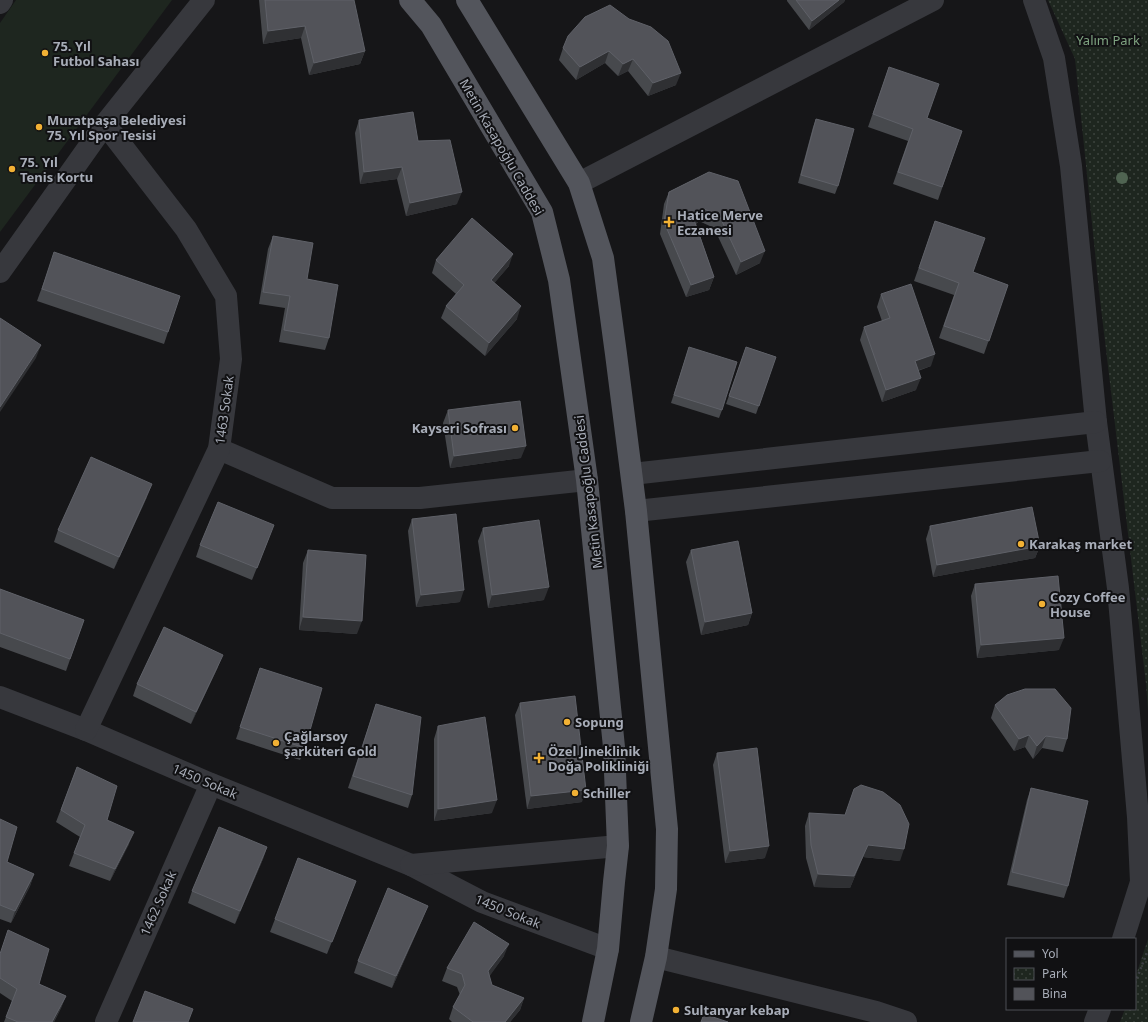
<svg xmlns="http://www.w3.org/2000/svg" width="1148" height="1022" font-family="'Noto Sans',sans-serif">
<style>
.park{fill:url(#park-dots)}
.garden{fill:#1e261f}
.lines{fill:none;stroke-linecap:round;stroke-linejoin:round}
.path{stroke:#3d3f44;stroke-width:2.5;stroke-dasharray:2 3;stroke-linecap:butt}
.minor{stroke:#37383d;stroke-width:22}
.major{stroke:#53555c;stroke-width:22}
.tree{fill:#506452}
.wall{fill:#47494d}
.shaded-wall{fill:#2f3033}
.building{fill:#525359;stroke:#5f6168}
.poi-dot{fill:#f2b134;stroke:#111113;stroke-width:1.5}
.labels{text-anchor:middle;stroke-width:4;stroke-linejoin:round;paint-order:stroke}
.park-label{font-size:13px;fill:#7fa381;stroke:#111113}
.poi-label{font-size:13px;font-weight:bold;fill:#a8adb8;stroke:#111113;text-anchor:start}
.street-label{font-size:13px;fill:#a8adb8;stroke:#111113}
</style>
<defs>
<pattern id="park-dots" width="8" height="8" patternUnits="userSpaceOnUse"><rect width="8" height="8" fill="#1e261f"/><path d="M2 2h.1M6 6h.1" fill="none" stroke="#3c433d" stroke-width="1.8" stroke-linecap="round"/></pattern>
</defs>
<rect width="100%" height="100%" fill="#161618"/>
<g class="park">
<polygon points="1048,0 1148,0 1148,711 1146,684 1099,291 1075,59"/>
<polygon points="1148,939 1148,1022 1120,1022 1125,1009 1135,1009 1135,978"/>
</g>
<polygon class="garden" points="16,0 172,0 0,232 0,23"/>
<g class="lines">
<g class="path">
<polyline points="1142,599 1148,599"/>
<polyline points="1135,983 1148,950"/>
</g>
<g class="minor">
<polyline points="1034,0 1054,58 1071,166 1096,422 1118,588 1138,817 1141,882 1123,939"/>
<polyline points="0,3 2,0"/>
<polyline points="579,183 933,0"/>
<polyline points="0,272 105,124 204,0"/>
<polyline points="219,449 332,498 420,498 587,480"/>
<polyline points="632,474 1096,422"/>
<polyline points="636,511 1100,461"/>
<polyline points="0,697 86,730 211,784 411,865 482,902 608,949"/>
<polyline points="86,730 219,449 231,359 226,296 186,229 105,124"/>
<polyline points="411,865 618,846"/>
<polyline points="656,957 876,1012 906,1022"/>
<polyline points="106,1022 211,784"/>
<polyline points="1095,1022 1100,1009"/>
</g>
<g class="major">
<polyline points="410,0 431,25 542,212 559,280 587,480 614,747 618,846 614,882 608,949 593,1022"/>
<polyline points="467,0 579,183 603,258 616,354 636,511 667,829 666,889 656,957 641,1022"/>
</g>
</g>
<circle class="tree" cx="1122" cy="178" r="6"/>
<g class="wall">
<polygon points="259,0 322,0 365,51 360,64 309,75 301,38 263,44"/>
<polygon points="787,0 845,0 844,2 809,30 787,1"/>
<polygon points="585,17 676,85 648,96 628,71 618,76 605,63 576,80 559,60 563,48"/>
<polygon points="889,67 927,118 962,131 938,200 893,184 908,141 868,127"/>
<polygon points="816,119 838,186 835,194 798,183 813,127"/>
<polygon points="359,120 418,141 457,204 406,216 397,179 360,184 355,133"/>
<polygon points="709,172 760,263 736,275 714,228 699,221 696,224 714,277 709,290 686,297 660,234 664,204 669,192"/>
<polygon points="935,221 973,272 1008,285 984,354 939,338 954,295 914,281"/>
<polygon points="273,236 307,279 329,338 325,350 279,342 285,308 259,304 268,249"/>
<polygon points="436,260 509,266 494,283 517,319 485,356 441,318 446,306 456,294 432,273"/>
<polygon points="50,265 168,332 164,344 37,301"/>
<polygon points="881,294 931,366 918,371 916,390 882,402 860,340 864,327 882,321 877,307"/>
<polygon points="689,347 722,410 719,418 671,403"/>
<polygon points="746,347 776,357 756,414 726,404"/>
<polygon points="448,410 521,458 450,468 443,423"/>
<polygon points="147,497 114,569 54,542 58,530"/>
<polygon points="412,519 460,602 416,607 408,531"/>
<polygon points="930,526 1040,546 1035,558 933,577 926,539"/>
<polygon points="483,528 544,600 488,608 478,541"/>
<polygon points="269,538 252,580 196,557 200,545"/>
<polygon points="308,550 357,634 299,630 303,563"/>
<polygon points="691,550 752,613 748,625 701,635 686,562"/>
<polygon points="975,584 1059,650 977,658 971,596"/>
<polygon points="0,589 84,620 66,671 0,647"/>
<polygon points="218,667 191,724 133,696 137,684"/>
<polygon points="260,668 305,748 300,760 236,739"/>
<polygon points="520,703 582,802 527,809 515,715"/>
<polygon points="376,704 412,795 408,808 348,788"/>
<polygon points="995,705 1067,739 1063,752 1042,748 1033,759 1025,747 1014,751 991,718"/>
<polygon points="438,726 492,813 434,821 434,739"/>
<polygon points="717,753 765,858 725,863 713,765"/>
<polygon points="77,767 107,820 129,844 110,881 69,866 80,837 56,822"/>
<polygon points="1031,788 1068,886 1064,898 1007,885 1027,800"/>
<polygon points="809,813 900,861 863,857 850,888 814,887 806,858 805,826"/>
<polygon points="0,819 7,862 34,874 30,886 11,923 0,919"/>
<polygon points="267,847 263,859 235,924 188,903 192,891"/>
<polygon points="351,893 327,954 270,932 275,919"/>
<polygon points="423,918 392,988 354,973 358,961"/>
<polygon points="0,954 39,984 66,996 61,1008 54,1022 4,1022 12,1001 0,993"/>
<polygon points="504,956 489,976 492,985 524,998 520,1010 510,1022 452,1022 449,1019 453,1007 460,995 457,987 442,981 447,968"/>
</g>
<g class="shaded-wall">
<polygon points="839,0 845,0 844,2 809,30 812,21"/>
<polygon points="305,26 301,38 263,44 268,31"/>
<polygon points="365,51 360,64 309,75 314,63"/>
<polygon points="609,51 605,63 576,80 580,67"/>
<polygon points="633,59 628,71 618,76 623,64"/>
<polygon points="681,73 676,85 648,96 653,83"/>
<polygon points="402,167 397,179 360,184 364,172"/>
<polygon points="462,192 457,204 406,216 410,203"/>
<polygon points="704,209 699,221 689,230 693,217"/>
<polygon points="765,251 760,263 736,275 741,262"/>
<polygon points="513,254 509,266 486,293 491,280"/>
<polygon points="714,277 709,290 686,297 691,285"/>
<polygon points="521,306 517,319 485,356 489,343"/>
<polygon points="41,345 36,358 0,412 0,407"/>
<polygon points="935,354 931,366 910,373 915,361"/>
<polygon points="921,378 916,390 882,402 886,390"/>
<polygon points="526,446 521,458 450,468 454,456"/>
<polygon points="152,484 147,497 114,569 119,557"/>
<polygon points="1040,546 1035,558 933,577 937,565"/>
<polygon points="549,587 544,600 488,608 492,595"/>
<polygon points="464,590 460,602 416,607 421,595"/>
<polygon points="752,613 748,625 701,635 705,622"/>
<polygon points="303,617 362,621 357,634 299,630"/>
<polygon points="1064,638 1059,650 977,658 981,645"/>
<polygon points="223,655 218,667 191,724 196,712"/>
<polygon points="1029,735 1025,747 1014,751 1019,739"/>
<polygon points="1046,736 1042,748 1033,759 1037,746"/>
<polygon points="586,790 582,802 527,809 531,796"/>
<polygon points="497,800 492,813 434,821 438,809"/>
<polygon points="134,832 129,844 110,881 115,869"/>
<polygon points="868,845 904,849 900,861 863,857 850,888 814,887 818,874"/>
<polygon points="769,846 765,858 725,863 730,851"/>
<polygon points="267,847 263,859 235,924 240,911"/>
<polygon points="34,874 30,886 11,923 15,911"/>
<polygon points="428,906 423,918 392,988 396,976"/>
<polygon points="509,944 504,956 484,984 488,971"/>
<polygon points="66,996 61,1008 54,1022 52,1022"/>
<polygon points="524,998 520,1010 510,1022 505,1022"/>
</g>
<g class="building">
<polygon points="265,0 354,0 365,51 314,63 305,26 268,31"/>
<polygon points="796,0 839,0 812,21"/>
<polygon points="610,5 629,19 651,27 668,41 681,73 653,83 633,59 623,64 609,51 580,67 563,48 568,36 585,17"/>
<polygon points="889,67 939,84 927,118 962,131 942,187 898,172 913,129 873,114"/>
<polygon points="413,112 418,141 450,140 462,192 410,203 402,167 364,172 359,120"/>
<polygon points="816,119 854,129 838,186 801,175"/>
<polygon points="709,172 738,181 765,251 741,262 719,215 704,209 693,217 714,277 691,285 664,222 669,192"/>
<polygon points="472,218 513,254 491,280 521,306 489,343 446,306 464,285 436,260"/>
<polygon points="935,221 985,238 973,272 1008,285 989,341 944,326 959,283 919,268"/>
<polygon points="273,236 313,243 307,279 338,285 329,338 284,330 290,296 263,292"/>
<polygon points="54,252 180,296 168,332 42,289"/>
<polygon points="911,284 935,354 915,361 921,378 886,390 864,327 890,318 881,294"/>
<polygon points="0,318 41,345 0,407"/>
<polygon points="689,347 737,362 722,410 674,395"/>
<polygon points="746,347 776,357 759,406 729,396"/>
<polygon points="520,401 526,446 454,456 448,410"/>
<polygon points="91,457 152,484 119,557 58,530"/>
<polygon points="218,502 274,525 257,568 200,545"/>
<polygon points="1032,507 1040,546 937,565 930,526"/>
<polygon points="456,514 464,590 421,595 412,519"/>
<polygon points="539,520 549,587 492,595 483,528"/>
<polygon points="738,541 752,613 705,622 691,550"/>
<polygon points="308,550 366,555 362,621 303,617"/>
<polygon points="1058,576 1064,638 981,645 975,584"/>
<polygon points="0,589 84,620 70,659 0,633"/>
<polygon points="164,627 223,655 196,712 137,684"/>
<polygon points="260,668 322,688 305,748 240,727"/>
<polygon points="1025,689 1055,689 1071,708 1067,739 1046,736 1037,746 1029,735 1019,739 995,705 1007,695"/>
<polygon points="575,696 586,790 531,796 520,703"/>
<polygon points="376,704 421,717 412,795 353,776"/>
<polygon points="485,717 497,800 438,809 438,726"/>
<polygon points="757,748 769,846 730,851 717,753"/>
<polygon points="77,767 117,786 107,820 134,832 115,869 74,853 85,825 61,810"/>
<polygon points="861,785 883,792 900,805 909,824 904,849 868,845 854,876 818,874 811,845 809,813 845,815 854,789"/>
<polygon points="1031,788 1088,801 1068,886 1012,872"/>
<polygon points="0,819 17,827 7,862 34,874 15,911 0,905"/>
<polygon points="219,827 267,847 240,911 192,891"/>
<polygon points="298,858 356,881 332,942 275,919"/>
<polygon points="388,888 428,906 396,976 358,961"/>
<polygon points="474,922 509,944 488,971 492,985 524,998 505,1022 473,1022 453,1007 465,985 462,974 447,968"/>
<polygon points="8,930 49,949 39,984 66,996 52,1022 18,1022 6,1017 17,989 0,978 0,954"/>
<polygon points="145,991 193,1009 188,1022 133,1022"/>
<polygon points="704,1014 728,1022 701,1022"/>
</g>
<g class="poi-dot">
<circle cx="45" cy="53" r="4"/>
<circle cx="39" cy="127" r="4"/>
<circle cx="12" cy="169" r="4"/>
<path d="M667 216h4v4h4v4h-4v4h-4v-4h-4v-4h4z"/>
<circle cx="515" cy="428" r="4"/>
<circle cx="1021" cy="544" r="4"/>
<circle cx="1042" cy="604" r="4"/>
<circle cx="567" cy="722" r="4"/>
<circle cx="276" cy="743" r="4"/>
<path d="M537 752h4v4h4v4h-4v4h-4v-4h-4v-4h4z"/>
<circle cx="575" cy="793" r="4"/>
<circle cx="676" cy="1010" r="4"/>
</g>
<g class="labels">
<g class="park-label">
<text x="1108" y="45">Yalım Park</text>
</g>
<g class="poi-label">
<text x="53" y="51">75. Yıl<tspan x="53" dy="15">Futbol Sahası</tspan></text>
<text x="47" y="125">Muratpaşa Belediyesi<tspan x="47" dy="15">75. Yıl Spor Tesisi</tspan></text>
<text x="20" y="167">75. Yıl<tspan x="20" dy="15">Tenis Kortu</tspan></text>
<text x="677" y="220">Hatice Merve<tspan x="677" dy="15">Eczanesi</tspan></text>
<text x="507" y="433" text-anchor="end">Kayseri Sofrası</text>
<text x="1029" y="549">Karakaş market</text>
<text x="1050" y="602">Cozy Coffee<tspan x="1050" dy="15">House</tspan></text>
<text x="575" y="727">Sopung</text>
<text x="284" y="741">Çağlarsoy<tspan x="284" dy="15">şarküteri Gold</tspan></text>
<text x="548" y="756">Özel Jineklinik<tspan x="548" dy="15">Doğa Polikliniği</tspan></text>
<text x="583" y="798">Schiller</text>
<text x="684" y="1015">Sultanyar kebap</text>
</g>
<g class="street-label">
<text transform="translate(502 147) rotate(60)" y="5">Metin Kasapoğlu Caddesi</text>
<text transform="translate(224 410) rotate(-82)" y="5">1463 Sokak</text>
<text transform="translate(588 492) rotate(-97)" y="5">Metin Kasapoğlu Caddesi</text>
<text transform="translate(205 781) rotate(23)" y="5">1450 Sokak</text>
<text transform="translate(158 903) rotate(-66)" y="5">1462 Sokak</text>
<text transform="translate(508 911) rotate(22)" y="5">1450 Sokak</text>
</g>
</g>
<rect x="1006" y="938" width="130" height="72" fill="#111113" stroke="#4d4f55"/>
<rect x="1014" y="951" width="20" height="6" fill="#53555c" stroke="#4d4f55"/>
<text x="1042" y="958" font-size="12" fill="#a8adb8">Yol</text>
<rect x="1014" y="968" width="20" height="12" fill="url(#park-dots)" stroke="#4d4f55"/>
<text x="1042" y="978" font-size="12" fill="#a8adb8">Park</text>
<rect x="1014" y="988" width="20" height="12" fill="#525359" stroke="#4d4f55"/>
<text x="1042" y="998" font-size="12" fill="#a8adb8">Bina</text>
</svg>
